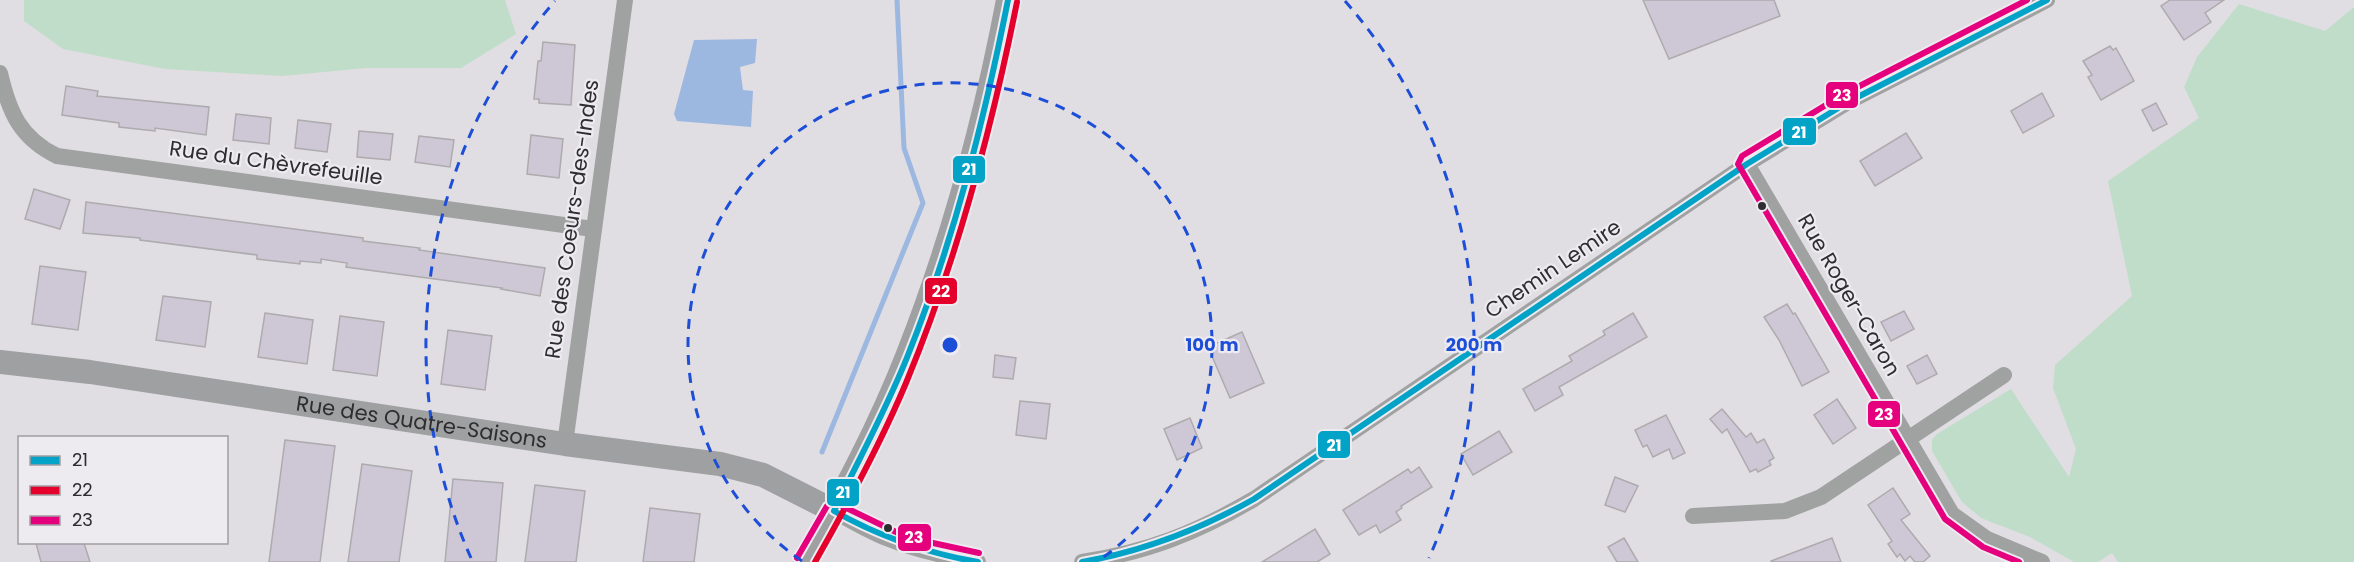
<svg xmlns="http://www.w3.org/2000/svg" width="2354" height="562" font-family="Poppins,sans-serif">
<style>
.green{fill:#c0ddc9}
.water{fill:#9cb8e1}
.lines{fill:none;stroke-linecap:round;stroke-linejoin:round}
.stream{stroke:#9cb8e1;stroke-width:5}
.building{fill:#cec7d5;stroke:#adabae;stroke-width:1.5}
.street{stroke:#a0a1a1;stroke-width:16}
.secondary{stroke:#9fa0a1;stroke-width:24}
.bus-1-casing{stroke:#edeaf0;stroke-width:10}
.bus-2-casing{stroke:#edeaf0;stroke-width:10}
.bus-3-casing{stroke:#edeaf0;stroke-width:10}
.bus-1{stroke:#02a3c6;stroke-width:6}
.bus-2{stroke:#e4002b;stroke-width:6}
.bus-3{stroke:#e5007d;stroke-width:6}
.ring{fill:none;stroke:#1d4ed8;stroke-width:3;stroke-dasharray:10 8}
.bus-dot{fill:#2e2d2f;stroke:#edeaf0;stroke-width:2}
.labels{text-anchor:middle;stroke-width:4.5;stroke-linejoin:round;paint-order:stroke}
.street-label{font-size:21px;fill:#2e2d2f;stroke:#edeaf0}
.centre{fill:#1d4ed8;stroke:#edeaf0;stroke-width:3}
.ring-label{font-size:18px;text-anchor:middle;font-weight:bold;fill:#1d4ed8;stroke:#edeaf0;stroke-width:4.5;stroke-linejoin:round;paint-order:stroke}
.line-badge{stroke:#edeaf0;stroke-width:2}
.badge-label{font-size:16px;text-anchor:middle;font-weight:bold;fill:#fff}
</style>
<rect width="100%" height="100%" fill="#e0dee2"/>
<g class="green">
<polygon points="24,0 505,0 516,34 461,68 366,68 282,76 165,69 63,49 24,21"/>
<polygon points="2239,4 2325,31 2354,7 2354,562 2118,562 2112,553 2098,562 2074,562 2030,537 1981,518 1962,502 1932,451 1932,440 1937,434 2011,389 2069,477 2076,449 2053,388 2055,365 2132,296 2108,181 2199,118 2184,87 2197,57"/>
</g>
<polygon class="water" points="757,39 755,63 740,67 743,90 753,91 751,127 677,121 674,114 694,40"/>
<g class="lines">
<polyline class="stream" points="822,452 923,203 904,148 897,0"/>
</g>
<g class="building">
<polygon points="1643,0 1774,0 1780,16 1669,59"/>
<polygon points="2170,0 2224,0 2205,13 2211,22 2184,40 2161,6"/>
<polygon points="543,42 575,45 571,105 539,103 539,99 534,99 538,61 541,61"/>
<polygon points="2110,46 2113,50 2116,48 2134,81 2101,100 2088,77 2092,75 2083,61"/>
<polygon points="66,86 98,91 97,96 209,107 206,135 155,128 155,131 119,127 119,123 62,115"/>
<polygon points="2042,93 2054,116 2023,133 2011,111"/>
<polygon points="2156,103 2167,124 2153,131 2142,110"/>
<polygon points="236,114 271,118 269,144 233,140"/>
<polygon points="298,120 331,124 327,152 295,148"/>
<polygon points="359,131 393,134 390,160 357,157"/>
<polygon points="1906,133 1922,158 1875,186 1860,161"/>
<polygon points="531,135 563,139 559,178 527,174"/>
<polygon points="419,136 454,140 450,167 415,162"/>
<polygon points="34,189 70,200 60,229 25,219"/>
<polygon points="86,202 363,238 363,241 420,248 419,250 545,268 540,296 501,289 502,288 346,267 347,263 321,259 321,263 300,261 300,264 257,259 257,255 140,240 140,238 83,233"/>
<polygon points="40,266 86,272 78,330 32,324"/>
<polygon points="163,296 211,302 205,347 156,340"/>
<polygon points="1787,304 1793,314 1795,313 1829,372 1802,386 1779,340 1764,317"/>
<polygon points="1904,311 1914,329 1891,341 1881,322"/>
<polygon points="265,313 313,320 307,364 258,357"/>
<polygon points="1633,313 1647,337 1559,387 1563,395 1535,411 1523,389 1572,361 1569,356 1605,335 1603,331"/>
<polygon points="340,316 384,322 377,376 333,370"/>
<polygon points="448,330 492,336 485,390 441,384"/>
<polygon points="1242,332 1264,383 1230,398 1208,347"/>
<polygon points="995,355 1016,358 1013,379 993,377"/>
<polygon points="1927,355 1937,374 1917,384 1907,366"/>
<polygon points="1837,399 1856,428 1833,444 1814,415"/>
<polygon points="1020,401 1050,404 1046,439 1016,435"/>
<polygon points="1722,409 1746,437 1751,433 1757,443 1764,439 1774,458 1769,461 1771,465 1758,472 1756,469 1750,472 1727,429 1722,433 1710,419"/>
<polygon points="1666,415 1685,453 1673,459 1669,449 1653,457 1647,445 1643,447 1635,430"/>
<polygon points="1190,418 1202,448 1177,460 1164,429"/>
<polygon points="1499,431 1512,452 1473,475 1461,454"/>
<polygon points="285,440 335,446 320,562 269,562"/>
<polygon points="362,464 412,471 399,562 348,562"/>
<polygon points="1419,467 1432,487 1401,506 1402,508 1396,512 1401,520 1380,533 1376,525 1359,535 1343,510 1408,469 1411,473"/>
<polygon points="1615,477 1638,486 1625,512 1605,505"/>
<polygon points="453,479 503,483 496,562 445,562"/>
<polygon points="535,485 585,491 576,562 525,562"/>
<polygon points="1893,488 1910,514 1901,520 1930,556 1923,562 1915,562 1910,556 1905,561 1900,554 1897,557 1888,544 1892,541 1868,505"/>
<polygon points="650,508 700,514 694,562 643,562"/>
<polygon points="1315,529 1330,554 1317,562 1262,562"/>
<polygon points="1624,538 1638,562 1617,562 1608,547"/>
<polygon points="1832,538 1841,562 1771,562 1771,561"/>
<polygon points="36,543 84,543 90,562 41,562"/>
</g>
<g class="lines">
<g class="street">
<path d="M0,73C9,112 20,138 57,156L593,229"/>
<polyline points="1747,164 1952,514 1987,539 2042,562"/>
<polyline points="565,444 625,0"/>
<path d="M834,511C850,520 867,530 884,537C914,549 946,557 978,562"/>
<polyline points="1693,516 1785,511 1821,497 2004,375"/>
<path d="M1082,562C1148,552 1196,533 1254,499L1747,164L1848,102L2047,0"/>
</g>
<g class="secondary">
<path id="s1" d="M0,362L90,372L565,444L720,464L763,475L834,511"/>
<path d="M805,562C843,495 880,426 908,354C953,240 985,121 1008,0"/>
</g>
<g class="bus-1-casing">
<g id="bus-1">
<path d="M978,562C926,553 880,537 834,511C859,459 887,408 908,355C954,240 984,121 1008,0"/>
<path d="M1082,562C1144,551 1199,530 1254,499L1747,164L1848,102L2047,0"/>
</g>
</g>
<g class="bus-2-casing">
<path id="bus-2" d="M815,562C848,504 880,445 906,383C957,260 991,132 1017,2"/>
</g>
<g class="bus-3-casing">
<g id="bus-3">
<polyline points="797,558 827,506 834,502 898,533 933,543 979,553"/>
<polyline points="2019,562 1983,547 1945,519 1738,164 1742,156 1844,94 2027,0"/>
</g>
</g>
<use href="#bus-1" class="bus-1"/>
<use href="#bus-2" class="bus-2"/>
<use href="#bus-3" class="bus-3"/>
</g>
<g class="ring">
<path d="M802 561A262 262 0 1 1 1098 561"/>
<path d="M471 558A524 524 0 0 1 555 1M1345 1A524 524 0 0 1 1429 558"/>
</g>
<g class="bus-dot">
<circle cx="1762" cy="206" r="5"/>
<circle cx="888" cy="528" r="5"/>
</g>
<g class="labels">
<g class="street-label">
<text transform="translate(276 163) rotate(8)" y="7">Rue du Chèvrefeuille</text>
<text transform="translate(572 219) rotate(-82)" y="7">Rue des Coeurs-des-Indes</text>
<text transform="translate(1553 269) rotate(-34)" y="7">Chemin Lemire</text>
<text transform="translate(1849 295) rotate(60)" y="7">Rue Roger-Caron</text>
<text dy="7" stroke="none"><textPath href="#s1" startOffset="426">Rue des Quatre-Saisons</textPath></text>
</g>
</g>
<circle cx="950" cy="345" r="9" class="centre"/>
<g class="ring-label">
<text x="1212" y="351">100 m</text>
<text x="1474" y="351">200 m</text>
</g>
<g class="line-badge">
<rect x="1825" y="81" width="34" height="28" rx="6" fill="#e5007d"/>
<rect x="1782" y="117" width="35" height="29" rx="6" fill="#02a3c6"/>
<rect x="952" y="155" width="34" height="29" rx="6" fill="#02a3c6"/>
<rect x="924" y="277" width="34" height="28" rx="6" fill="#e4002b"/>
<rect x="1867" y="400" width="34" height="28" rx="6" fill="#e5007d"/>
<rect x="1317" y="430" width="34" height="29" rx="6" fill="#02a3c6"/>
<rect x="826" y="478" width="34" height="29" rx="6" fill="#02a3c6"/>
<rect x="897" y="523" width="35" height="29" rx="6" fill="#e5007d"/>
</g>
<g class="badge-label">
<text x="1842" y="101">23</text>
<text x="1799" y="138">21</text>
<text x="969" y="175">21</text>
<text x="941" y="297">22</text>
<text x="1884" y="420">23</text>
<text x="1334" y="451">21</text>
<text x="843" y="498">21</text>
<text x="914" y="543">23</text>
</g>
<rect x="18" y="436" width="210" height="108" fill="#edeaf0" stroke="#a19ea3" stroke-width="1.5"/>
<rect x="30" y="456" width="30" height="9" fill="#02a3c6" stroke="#a19ea3" stroke-width="1.5"/>
<text x="72" y="466" font-size="18" fill="#2e2d2f">21</text>
<rect x="30" y="486" width="30" height="9" fill="#e4002b" stroke="#a19ea3" stroke-width="1.5"/>
<text x="72" y="496" font-size="18" fill="#2e2d2f">22</text>
<rect x="30" y="516" width="30" height="9" fill="#e5007d" stroke="#a19ea3" stroke-width="1.5"/>
<text x="72" y="526" font-size="18" fill="#2e2d2f">23</text>
</svg>
